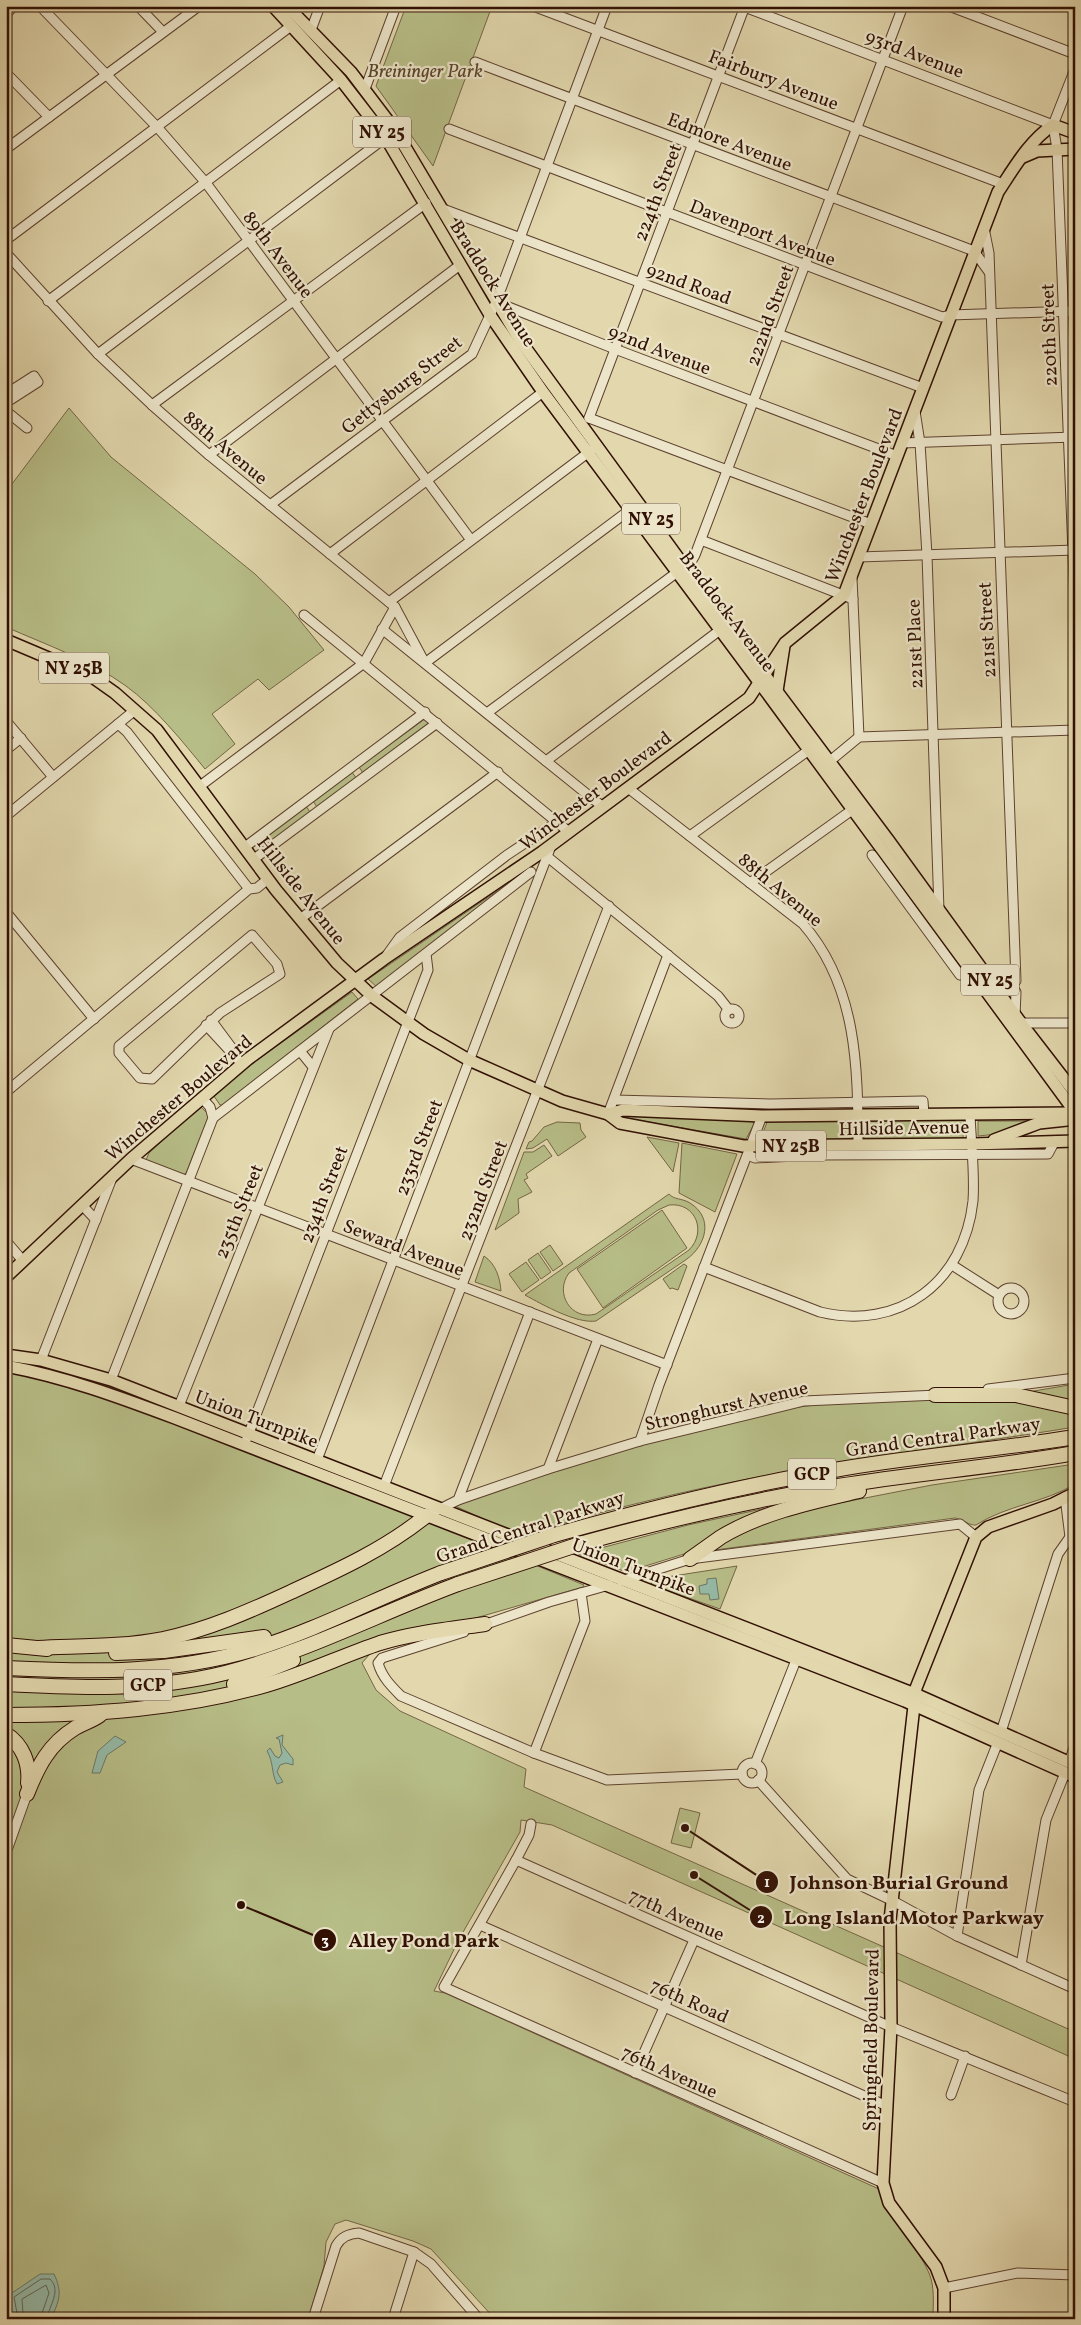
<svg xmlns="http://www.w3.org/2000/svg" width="1081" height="2325" font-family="Vollkorn,serif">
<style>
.green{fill:#b7bd87;stroke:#746645;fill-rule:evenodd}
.water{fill:#95baa7;stroke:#6d7665}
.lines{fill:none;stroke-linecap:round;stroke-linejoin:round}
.shore{stroke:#636555;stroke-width:1}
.minor-casing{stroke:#5d422e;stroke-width:11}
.major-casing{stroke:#311003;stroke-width:14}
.highway-casing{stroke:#311003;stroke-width:16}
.minor{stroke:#ece5ca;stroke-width:9}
.major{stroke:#e2d7ad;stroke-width:11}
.highway{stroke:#e2d7ad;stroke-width:14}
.highway-bridge-casing{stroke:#311003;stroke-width:16;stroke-linecap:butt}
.highway-bridge{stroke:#e2d7ad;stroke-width:14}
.labels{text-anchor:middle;stroke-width:4.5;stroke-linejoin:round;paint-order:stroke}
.shield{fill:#ece5ca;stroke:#69503f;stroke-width:1}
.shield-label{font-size:18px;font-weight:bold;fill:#311003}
.street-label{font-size:19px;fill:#311003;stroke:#ece5ca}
.park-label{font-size:19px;font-style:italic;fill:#59442b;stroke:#ece5ca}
.leader{fill:none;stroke:#311003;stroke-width:2}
.callout-dot{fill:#311003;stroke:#ece5ca;stroke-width:2}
.mark-label{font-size:15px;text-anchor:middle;font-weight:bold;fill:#fff}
.callout-label{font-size:20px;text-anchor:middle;font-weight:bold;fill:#311003;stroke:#ece5ca;stroke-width:4.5;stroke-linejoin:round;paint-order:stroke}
</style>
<rect width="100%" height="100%" fill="#e2d7ad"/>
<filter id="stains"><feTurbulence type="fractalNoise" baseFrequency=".004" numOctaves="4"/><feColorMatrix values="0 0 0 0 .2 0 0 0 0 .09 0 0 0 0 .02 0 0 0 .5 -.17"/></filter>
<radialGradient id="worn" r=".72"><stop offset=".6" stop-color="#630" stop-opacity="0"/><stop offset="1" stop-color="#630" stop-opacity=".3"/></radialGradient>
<g class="green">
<polygon points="406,6 492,6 433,166 376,86"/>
<path d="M69,408L111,457L255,574L289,607L324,650L269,690L258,679L212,714L235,744L205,769C183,742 154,706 126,686C90,660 47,645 6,627V492Z"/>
<polygon points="426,718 431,722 363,773 359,767"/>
<polygon points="352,772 356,778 317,807 313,801"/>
<polygon points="306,806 310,812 263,847 259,840"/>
<polygon points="521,875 378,988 368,979"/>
<polygon points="352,992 358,999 223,1105 220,1105 214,1096 219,1091 253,1063"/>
<polygon points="200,1106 209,1115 186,1173 183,1175 146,1160 149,1153"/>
<polygon points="620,1115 752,1121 754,1124 746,1139 620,1117"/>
<polygon points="962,1119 964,1121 963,1139 866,1140 864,1138 865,1120"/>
<polygon points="850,1120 852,1122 852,1139 850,1140 762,1141 761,1138 767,1122"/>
<polygon points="978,1121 1031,1121 998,1134 978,1136"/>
<polygon points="557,1122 580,1123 581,1130 586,1137 558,1156 547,1139 533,1148 526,1149 529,1142 532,1141 544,1127"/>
<polygon points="647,1137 679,1143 673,1172"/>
<polygon points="682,1143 737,1154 715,1212 679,1193"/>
<polygon points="544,1145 552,1156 526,1174 528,1178 524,1180 532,1192 518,1199 519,1213 495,1230 524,1152 533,1152"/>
<path d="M669,1194C674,1200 682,1198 690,1203C714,1218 706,1245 687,1259L596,1321C577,1324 543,1305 525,1295ZM669,1205C696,1202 707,1232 689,1250L596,1314C571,1321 554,1293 569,1273L658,1210Z"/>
<polygon points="662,1210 687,1248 603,1308 577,1269"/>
<polygon points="550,1245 563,1264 553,1271 540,1252"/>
<polygon points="538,1253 551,1272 541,1279 528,1260"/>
<path d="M484,1256C496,1264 500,1278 501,1291L475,1282Z"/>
<polygon points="526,1262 539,1280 522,1292 509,1274"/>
<polygon points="684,1264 687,1266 678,1290 672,1288 670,1289 663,1279"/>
<path d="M6,1372L64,1382L122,1402L413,1515L584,1585L583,1587L448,1626L382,1640L362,1663L376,1690L400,1711L526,1769L524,1787L1075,2032V2059L552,1825L521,1820L520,1832L458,1941L434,1991L445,1993L879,2189C890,2221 916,2243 929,2273C935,2287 933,2303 933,2319H495L431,2249L413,2241L346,2220L335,2224L326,2242L324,2266L308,2319H6Z"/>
<polygon points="1075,1384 1075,1405 1028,1392"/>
<path d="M1011,1396L1075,1412V1427C940,1449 805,1464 672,1495C622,1507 571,1519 523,1537L455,1506L549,1472L651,1440L782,1409L823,1404Z"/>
<path d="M1075,1464V1484C1044,1503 1007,1505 976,1525C970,1526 962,1519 955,1518L715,1550L728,1537L793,1512L932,1485Z"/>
<polygon points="794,1502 684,1554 626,1572 578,1554 688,1525"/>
<polygon points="737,1566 720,1609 652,1585 651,1582 654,1579"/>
<polygon points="680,1808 700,1813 691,1848 671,1843"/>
</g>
<g class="water">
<polygon points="716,1578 719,1599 710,1600 709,1594 700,1594 699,1586 707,1584 707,1579"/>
<path d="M283,1735L282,1745L293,1759V1765L286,1763L280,1765L277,1772L283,1782L277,1784C271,1773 274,1763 267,1751L270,1748L275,1756L279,1758L282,1753L279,1739L276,1738Z"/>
<polygon points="115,1736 126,1742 107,1755 100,1773 92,1773 98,1751"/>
<path d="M40,2274H54C63,2293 59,2301 51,2319H7L12,2313L6,2297Z"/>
</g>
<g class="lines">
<g class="shore">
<path d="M14,2319L17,2313L14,2297L41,2279H50C62,2291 49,2305 47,2319"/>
<polyline points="22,2319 23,2313 22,2299 46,2285 49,2293 40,2319"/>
</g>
<g class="minor-casing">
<g id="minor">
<polyline points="40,6 158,128 206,183 471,540"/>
<polyline points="138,6 163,32"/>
<polyline points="533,6 1003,184"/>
<polyline points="742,6 1053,125"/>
<polyline points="949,6 1075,54"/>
<polyline points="6,14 14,6"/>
<polyline points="311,30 320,6"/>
<polyline points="475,62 974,251 989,272"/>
<polyline points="1075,69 1053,125 1057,149 1075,604"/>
<polyline points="6,73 49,117"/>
<polyline points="365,89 396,6"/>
<polyline points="449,129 942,317 950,315 1075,311"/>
<polyline points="6,149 199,6"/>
<polyline points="443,209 923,388"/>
<polyline points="984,228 989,253 1016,981 1000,994"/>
<polyline points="6,240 291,26"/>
<polyline points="6,253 98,354 152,405 209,455 395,607 425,663"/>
<polyline points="48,301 341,80"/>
<polyline points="496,302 615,349 897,456"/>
<polyline points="98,354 389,135"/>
<polyline points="6,403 10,400 38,382 34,376 6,394 10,400"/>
<polyline points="152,405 426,203"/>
<polyline points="6,411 27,428"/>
<polyline points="915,411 920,443 927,555 939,910"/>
<polyline points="589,418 745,6"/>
<polyline points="589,418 871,524"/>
<polyline points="902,443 1075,437"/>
<polyline points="209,455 460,265"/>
<polyline points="270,505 472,354 496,302 607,6"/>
<polyline points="701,540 853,599"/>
<polyline points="330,554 543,392"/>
<polyline points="859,557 1075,550"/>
<polyline points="852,578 859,737"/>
<polyline points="389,602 593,449"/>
<polyline points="304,615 569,832"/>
<polyline points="382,629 603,807"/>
<polyline points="425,663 631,509"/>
<polyline points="487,713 691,562 695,555 903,6"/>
<polyline points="6,721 53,777"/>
<polyline points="118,724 127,732 249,889"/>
<polyline points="6,750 21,738"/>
<polyline points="546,761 720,630"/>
<polyline points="830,761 859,737 1075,730"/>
<polyline points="200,786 364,663 395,607"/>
<path d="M628,788L803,924C857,986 858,1067 858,1145"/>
<polyline points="6,816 135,710"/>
<polyline points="690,836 809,750"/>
<polyline points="245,847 425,712"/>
<polyline points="544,854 718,996 729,1010"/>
<polyline points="872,855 960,975"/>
<polyline points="254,859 437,723"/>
<polyline points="750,883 852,810"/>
<polyline points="6,912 94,1019"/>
<polyline points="300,919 498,772"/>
<polygon points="252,935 277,964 280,974 220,1013 152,1079 140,1078 119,1053 119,1046"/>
<polyline points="387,955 400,937 507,855 557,822"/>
<polyline points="1011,985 1016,992 1015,1016"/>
<circle cx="732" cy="1016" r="7"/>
<polyline points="211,1020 234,1051"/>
<polyline points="206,1025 242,1064"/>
<polyline points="1018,1026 1021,1023 1075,1023"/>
<polyline points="300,1051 313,1067"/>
<polyline points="6,1092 249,889 257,888 268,879"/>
<polyline points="614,1100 770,1104 923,1101 924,1114"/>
<polyline points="608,1114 668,955"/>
<polyline points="213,1118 531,872"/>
<polyline points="748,1155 755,1158 815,1155 1048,1154 1055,1141"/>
<polyline points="131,1159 667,1365"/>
<polyline points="82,1205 96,1220"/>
<polyline points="6,1241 23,1261"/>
<polyline points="952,1265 999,1295"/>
<path d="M704,1267L820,1312C899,1331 964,1283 973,1201C975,1173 971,1142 970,1114"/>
<circle cx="1011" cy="1301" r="13"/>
<polyline points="41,1360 112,1178"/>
<polyline points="111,1380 213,1118 210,1107 202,1098"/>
<polyline points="988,1389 1075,1378"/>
<polyline points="179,1406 329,1029"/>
<polyline points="247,1438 428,970 426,954"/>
<polyline points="640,1441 659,1385 762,1116"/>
<polyline points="317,1460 551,846"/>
<polyline points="548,1469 598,1339"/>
<polyline points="384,1486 609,906"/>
<polyline points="1065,1497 1070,1537 1075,1542"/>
<polyline points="458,1500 530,1312"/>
<polyline points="426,1516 458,1500 548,1469 640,1441 804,1401 938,1395"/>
<polyline points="621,1581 690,1559 960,1524 976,1537"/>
<polyline points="481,1626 549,1602 609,1585"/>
<path d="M464,1632L382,1658L378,1663C382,1677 391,1686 401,1696L534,1753L607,1780L742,1774"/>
<polyline points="1001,1732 1058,1554 1070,1537"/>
<polyline points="534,1753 585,1621 581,1593"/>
<polyline points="1069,1762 1075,1745"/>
<circle cx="752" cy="1773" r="10"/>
<polyline points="755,1764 798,1655"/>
<polyline points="758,1780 847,1879 893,1901 957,1936 1075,1989"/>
<polyline points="531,1824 529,1835 516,1860 444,1987 883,2183"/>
<polyline points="6,1853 27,1794"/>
<polyline points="516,1860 891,2027 1075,2102"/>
<polyline points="480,1925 887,2106"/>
<polyline points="957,1936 979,1790 998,1742"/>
<polyline points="1021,1965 1046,1820 1065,1773"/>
<polyline points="635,2073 694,1940"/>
<polyline points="951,2095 965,2056"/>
<polyline points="944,2288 1018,2273 1075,2275"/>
<path d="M313,2319L336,2246C341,2237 348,2234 359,2233L414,2252L431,2264L479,2319"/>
<polyline points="393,2319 414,2252"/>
</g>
</g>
<g class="major-casing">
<g id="major">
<polyline points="273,6 341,80 386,138 490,315 543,392 759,682 1075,1112"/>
<polyline points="287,6 351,72 395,130 519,339 719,614 889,841 1021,1023 1075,1093"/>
<polyline points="1023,157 1037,151 1075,149"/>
<polyline points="6,640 91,676 115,693 157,730 276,890 337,963 372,996 424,1034 469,1060 562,1101 608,1114 620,1123 743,1146 971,1144 1075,1141"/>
<polyline points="777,691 784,646"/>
<polyline points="608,1114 623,1110 762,1116 1075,1113"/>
<polyline points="994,1140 1039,1123 1067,1120"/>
<path d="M6,1277L131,1159L248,1059L384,959L542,852L749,698L785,643L844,595L998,192C1014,168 1029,141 1053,125L1075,133"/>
<polyline points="6,1355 41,1360 111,1380 915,1694 1075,1765"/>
<path d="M6,1366C65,1377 119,1397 175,1418L905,1701L1075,1777"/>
<polyline points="944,2319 944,2288 936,2267 889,2203 883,2183 891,2027 890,1920 916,1688 976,1537 988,1527 1053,1504 1075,1493"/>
</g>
</g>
<g class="highway-casing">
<g id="highway">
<polyline points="935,1395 1016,1395 1075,1408"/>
<path d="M554,1535C647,1509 740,1486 834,1470C914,1456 995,1450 1075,1437"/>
<path d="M583,1543C667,1520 752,1500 838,1486C917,1473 996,1467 1075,1453"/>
<path d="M690,1559C700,1552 711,1544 721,1537C763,1512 812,1502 859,1491"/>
<polyline points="6,1645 47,1649"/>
<path d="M38,1648C79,1646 122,1647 163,1639C207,1630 250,1611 291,1592C339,1570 385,1549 426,1516"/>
<polyline points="116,1653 164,1651 264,1637"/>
<path d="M6,1668C92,1672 171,1674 255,1649C319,1629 379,1597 441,1573"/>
<path d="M6,1684C79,1688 153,1691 225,1673C306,1652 380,1613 458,1584"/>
<polyline points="234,1684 293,1660"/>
<path d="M6,1715C93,1715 182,1709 266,1685C304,1674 342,1656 380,1643C413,1633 450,1629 485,1624"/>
<path d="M6,1734C23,1745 30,1764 28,1783"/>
<path d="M27,1794C38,1766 49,1744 75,1728C83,1723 92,1721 100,1715"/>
</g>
</g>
<use href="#minor" class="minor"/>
<use href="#major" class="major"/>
<use href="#highway" class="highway"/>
<g class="highway-bridge-casing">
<g id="highway-bridge">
<polyline points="441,1573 554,1535"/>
<polyline points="458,1584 583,1543"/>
</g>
</g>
<use href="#highway-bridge" class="highway-bridge"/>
</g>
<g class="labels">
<g class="shield">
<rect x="353" y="116.5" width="58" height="31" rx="4"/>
<rect x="622" y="503.5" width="58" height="31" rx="4"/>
<rect x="39" y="652.5" width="70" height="31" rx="4"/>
<rect x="961" y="964.5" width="58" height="31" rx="4"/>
<rect x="756" y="1130.5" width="70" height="31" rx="4"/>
<rect x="788" y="1458.5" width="48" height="31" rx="4"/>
<rect x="124" y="1669.5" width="48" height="31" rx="4"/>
</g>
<g class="shield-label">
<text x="382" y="138">NY 25</text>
<text x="651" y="525">NY 25</text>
<text x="74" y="674">NY 25B</text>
<text x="990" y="986">NY 25</text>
<text x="791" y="1152">NY 25B</text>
<text x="812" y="1480">GCP</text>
<text x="148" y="1691">GCP</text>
</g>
<g class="street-label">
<text transform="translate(915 53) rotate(21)" y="7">93rd Avenue</text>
<text transform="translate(774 79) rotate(21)" y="7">Fairbury Avenue</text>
<text transform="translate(730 141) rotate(21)" y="7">Edmore Avenue</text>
<text transform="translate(657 192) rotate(-69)" y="7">224th Street</text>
<text transform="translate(763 232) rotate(21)" y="7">Davenport Avenue</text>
<text transform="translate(279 254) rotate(53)" y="7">89th Avenue</text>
<text transform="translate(494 283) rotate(58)" y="7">Braddock Avenue</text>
<text transform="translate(689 283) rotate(20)" y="7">92nd Road</text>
<text transform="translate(769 315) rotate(-70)" y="7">222nd Street</text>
<text transform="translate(1048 335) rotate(-92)" y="7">220th Street</text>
<text transform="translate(660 349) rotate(21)" y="7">92nd Avenue</text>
<text transform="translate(401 384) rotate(-38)" y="7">Gettysburg Street</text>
<text transform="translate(226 447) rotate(40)" y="7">88th Avenue</text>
<text transform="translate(863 495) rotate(-69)" y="7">Winchester Boulevard</text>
<text transform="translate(728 611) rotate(53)" y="7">Braddock Avenue</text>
<text transform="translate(986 630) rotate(-93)" y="7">221st Street</text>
<text transform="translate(914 644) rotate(-92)" y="7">221st Place</text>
<text transform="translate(595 790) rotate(-37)" y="7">Winchester Boulevard</text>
<text transform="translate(781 889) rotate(40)" y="7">88th Avenue</text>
<text transform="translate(302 890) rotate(52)" y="7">Hillside Avenue</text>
<text transform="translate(178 1097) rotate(-40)" y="7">Winchester Boulevard</text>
<text transform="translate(904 1127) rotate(-1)" y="7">Hillside Avenue</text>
<text transform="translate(418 1147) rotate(-69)" y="7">233rd Street</text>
<text transform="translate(482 1190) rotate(-69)" y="7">232nd Street</text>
<text transform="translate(323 1194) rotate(-69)" y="7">234th Street</text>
<text transform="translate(238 1211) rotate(-68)" y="7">235th Street</text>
<text transform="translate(404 1247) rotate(21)" y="7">Seward Avenue</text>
<text transform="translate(726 1405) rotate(-13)" y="7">Stronghurst Avenue</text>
<text transform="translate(257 1418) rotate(21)" y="7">Union Turnpike</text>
<text transform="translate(943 1436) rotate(-8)" y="7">Grand Central Parkway</text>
<text transform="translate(530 1526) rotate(-18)" y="7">Grand Central Parkway</text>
<text transform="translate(634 1566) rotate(21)" y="7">Union Turnpike</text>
<text transform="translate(677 1914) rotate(24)" y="7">77th Avenue</text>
<text transform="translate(690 2000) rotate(24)" y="7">76th Road</text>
<text transform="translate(870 2040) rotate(-89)" y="7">Springfield Boulevard</text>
<text transform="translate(670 2071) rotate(24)" y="7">76th Avenue</text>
</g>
<g class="park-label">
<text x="425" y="77">Breininger Park</text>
</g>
</g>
<path class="leader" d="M685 1828L767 1882M694 1875L761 1917M241 1905L325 1940"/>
<g class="callout-dot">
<circle cx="685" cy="1828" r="5"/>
<circle cx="694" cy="1875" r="5"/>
<circle cx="241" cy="1905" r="5"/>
<circle cx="767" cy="1882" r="12"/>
<circle cx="761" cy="1917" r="12"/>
<circle cx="325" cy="1940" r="12"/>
</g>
<g class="mark-label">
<text x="767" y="1887">1</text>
<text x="761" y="1923">2</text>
<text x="325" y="1945">3</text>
</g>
<g class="callout-label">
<text x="899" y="1889">Johnson Burial Ground</text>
<text x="914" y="1924">Long Island Motor Parkway</text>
<text x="424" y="1947">Alley Pond Park</text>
</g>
<rect width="1081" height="2325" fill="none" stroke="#e2d7ad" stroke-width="25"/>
<rect x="8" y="8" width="1066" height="2310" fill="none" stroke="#311003" stroke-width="2.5"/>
<rect x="12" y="12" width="1056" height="2300" fill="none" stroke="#311003"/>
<rect width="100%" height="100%" filter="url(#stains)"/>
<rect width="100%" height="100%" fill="url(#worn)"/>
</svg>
